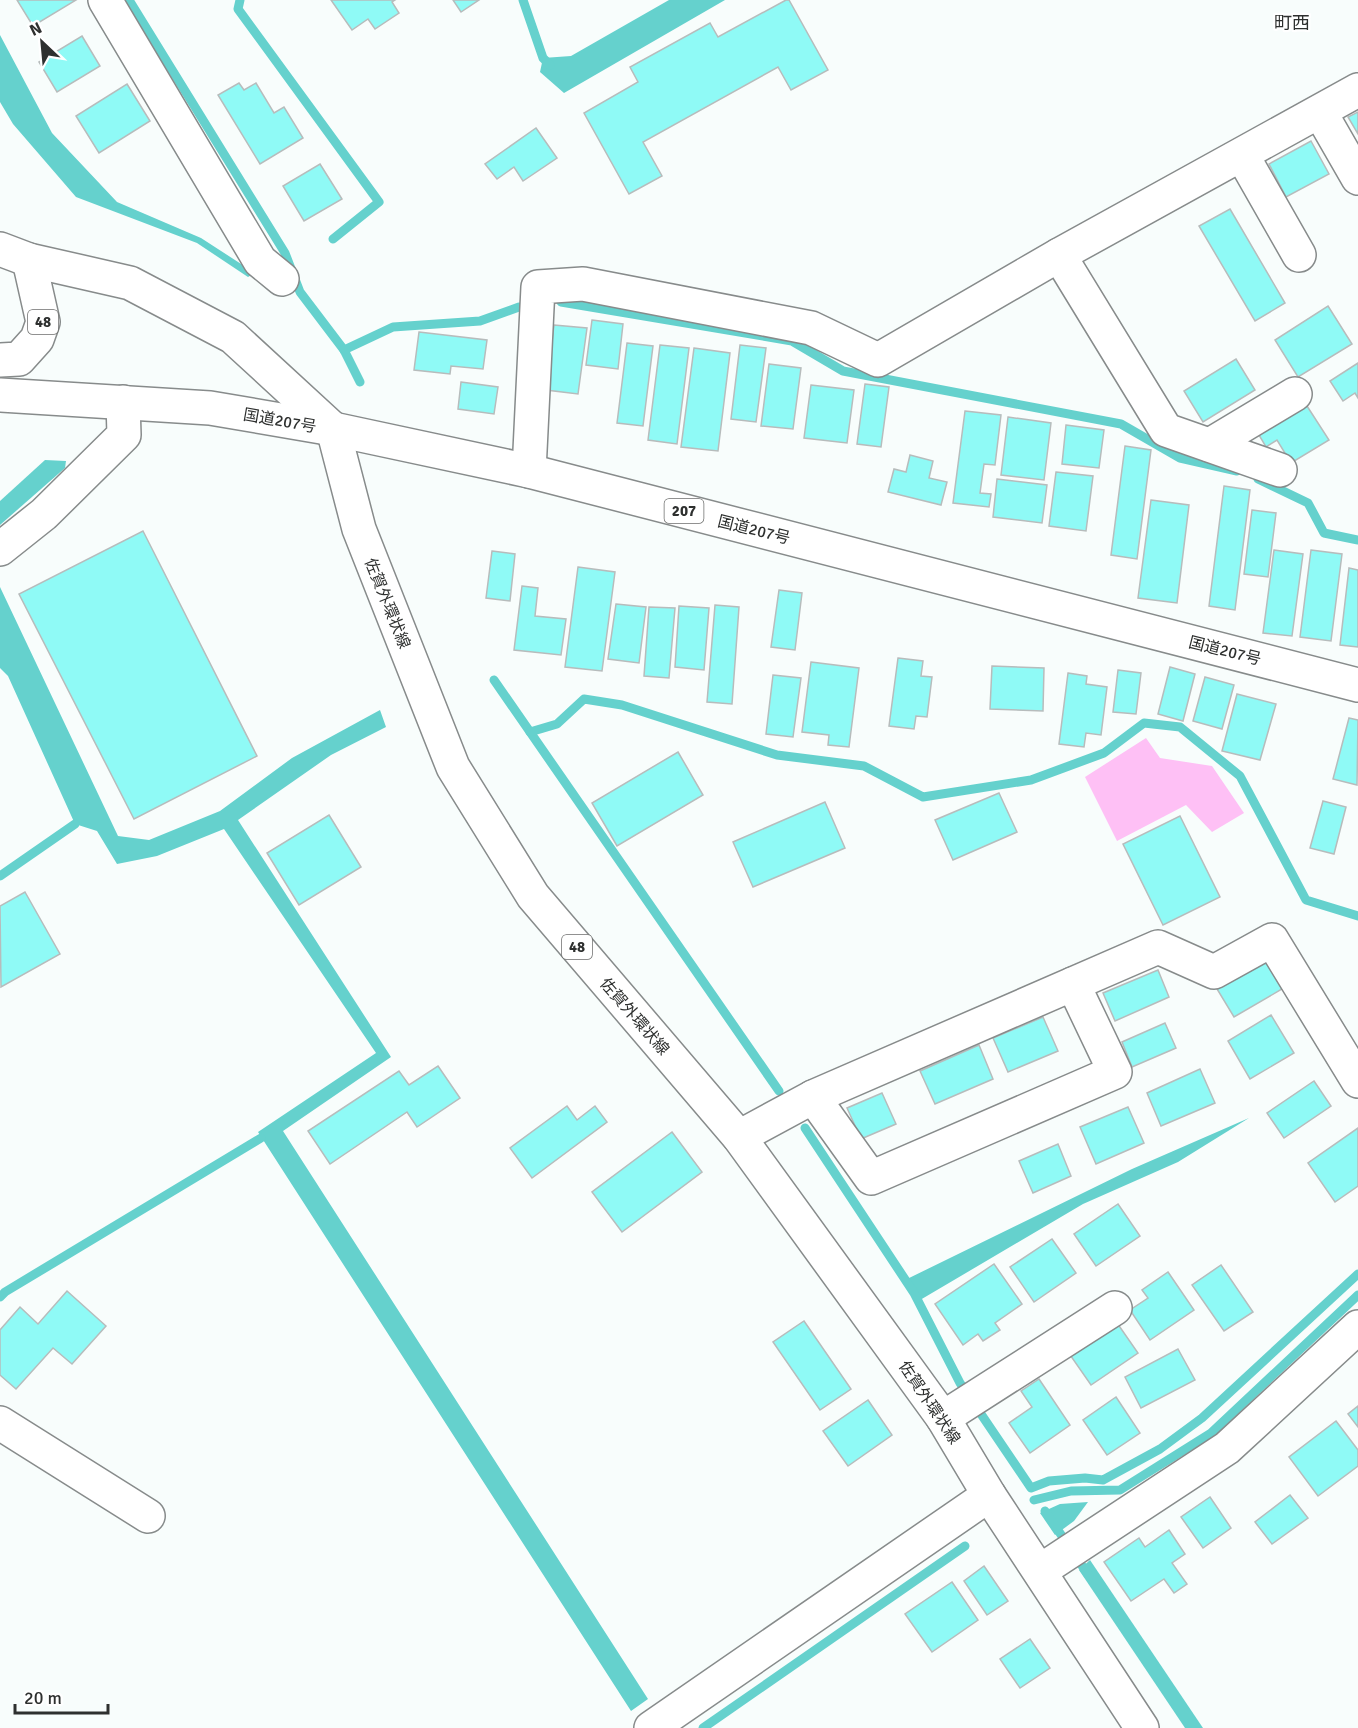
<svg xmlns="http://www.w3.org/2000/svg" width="1358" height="1728" font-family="Signika,'Noto Sans JP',sans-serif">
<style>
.green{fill:#fec0f5}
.water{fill:#65d1cd}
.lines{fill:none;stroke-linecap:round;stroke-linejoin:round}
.stream{stroke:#65d1cd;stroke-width:9}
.building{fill:#8ffaf6;stroke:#b7bcbc;stroke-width:1.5}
.minor-casing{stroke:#878b8b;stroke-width:36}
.major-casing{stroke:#878b8b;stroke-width:36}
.highway-casing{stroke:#878b8b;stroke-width:36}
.minor{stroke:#fff;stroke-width:33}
.major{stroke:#fff;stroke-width:33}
.highway{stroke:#fff;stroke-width:33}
.labels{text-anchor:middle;stroke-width:4.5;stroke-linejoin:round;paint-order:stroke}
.shield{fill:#fff;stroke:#6d6e6d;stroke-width:1.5}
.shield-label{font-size:15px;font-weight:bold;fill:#2e302f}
.street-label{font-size:16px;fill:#2e302f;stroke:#fff}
.neighbourhood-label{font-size:18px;fill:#2e302f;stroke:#fff}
</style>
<rect width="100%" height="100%" fill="#f8fdfc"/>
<polygon class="green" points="1146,738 1160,758 1212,766 1244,813 1212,832 1186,805 1117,841 1085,777"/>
<g class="water">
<polygon points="669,0 725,0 564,93 540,72 543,58 571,56"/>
<polygon points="0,35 52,133 117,202 201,238 255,273 248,277 197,243 76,197 13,124 0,102"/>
<polygon points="45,460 66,461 65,468 0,525 0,501"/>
<polygon points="0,587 118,836 149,840 220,811 292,758 380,710 386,727 331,755 238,820 391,1057 283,1131 648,1699 631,1711 258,1132 376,1053 224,829 157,856 117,864 97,831 75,824 8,676 0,668"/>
<polygon points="1249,1118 1178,1162 1083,1204 915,1303 905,1280 1132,1169"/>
<polygon points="1088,1502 1074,1521 1055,1535 1040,1513 1060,1504"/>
<polygon points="1090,1560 1203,1728 1185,1728 1079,1570"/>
</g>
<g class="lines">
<g class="stream">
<polyline points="129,0 285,253 300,292 344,350 360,382"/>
<polyline points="240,0 238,9 379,202 333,239"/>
<polyline points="523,0 543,58 550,65"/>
<polyline points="561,302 792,341 843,371 1121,424 1180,458 1237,471"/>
<polyline points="344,350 393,327 480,321 519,307"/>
<polyline points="1258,479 1308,503 1324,533 1358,540"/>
<polyline points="494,680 779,1091"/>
<polyline points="530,732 557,724 584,699 622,705 777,755 864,766 923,797 1031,780 1104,753 1144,723 1180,727 1240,776 1306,900 1358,916"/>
<polyline points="0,876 75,824"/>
<polyline points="805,1128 914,1293 960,1383 1031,1488 1049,1481 1085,1478 1103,1480 1160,1449 1202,1418 1358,1274"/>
<polyline points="0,1297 5,1292 261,1138"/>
<polyline points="1034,1500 1071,1491 1120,1490 1211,1433 1358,1295"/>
<polyline points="1045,1511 1089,1576"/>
<polyline points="703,1728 965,1546"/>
</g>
</g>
<g class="building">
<polygon points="17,0 76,0 33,26"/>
<polygon points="331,0 395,0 392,2 399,13 375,29 368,19 352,30"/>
<polygon points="453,0 479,0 461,12"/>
<polygon points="786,0 789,0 828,70 791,90 778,67 643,142 662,176 629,194 584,113 638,82 630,67 710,23 718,37"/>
<polygon points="82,36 100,66 57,92 39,62"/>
<polygon points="239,83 244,90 256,83 274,113 284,107 303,138 260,164 218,95"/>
<polygon points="127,84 150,121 99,153 76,116"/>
<polygon points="1358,112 1358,134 1348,117"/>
<polygon points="536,128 557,158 523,181 514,167 497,179 485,164"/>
<polygon points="1311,141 1329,174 1286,197 1269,164"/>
<polygon points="320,164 342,199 304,221 283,186"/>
<polygon points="1230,209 1285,303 1255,321 1199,226"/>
<polygon points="1328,306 1352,344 1298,377 1275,340"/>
<polygon points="592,320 623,324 618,369 586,365"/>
<polygon points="554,325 587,328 578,394 546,390"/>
<polygon points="419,332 487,340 483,369 451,366 450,374 414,370"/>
<polygon points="627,343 653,346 643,426 617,423"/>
<polygon points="660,345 689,348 677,444 648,440"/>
<polygon points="740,345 766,348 756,422 731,419"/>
<polygon points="694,348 730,353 718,451 681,447"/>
<polygon points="1236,359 1255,390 1203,422 1184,391"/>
<polygon points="1358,363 1358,398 1355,393 1343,401 1330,381"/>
<polygon points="769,364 801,368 793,429 761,426"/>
<polygon points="461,382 498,387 494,414 458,409"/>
<polygon points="865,384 889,387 881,447 857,444"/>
<polygon points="811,385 854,390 847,443 804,438"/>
<polygon points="1307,406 1329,440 1291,463 1277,440 1266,447 1259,435"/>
<polygon points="965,411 1001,415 995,465 984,464 980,493 991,494 989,507 953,503"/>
<polygon points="1008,417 1051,423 1044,480 1001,475"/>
<polygon points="1066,425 1104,430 1099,468 1062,464"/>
<polygon points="1125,446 1151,450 1137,559 1111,555"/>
<polygon points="910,455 933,461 929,478 947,482 941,505 888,492 894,469 906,472"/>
<polygon points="1056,472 1093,476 1086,531 1049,526"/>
<polygon points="997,479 1047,485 1042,523 993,517"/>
<polygon points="1224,486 1250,490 1235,610 1209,606"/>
<polygon points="1151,500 1189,505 1177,603 1138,598"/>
<polygon points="1252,510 1276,513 1268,577 1244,574"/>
<polygon points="143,531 257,756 134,819 19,594"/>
<polygon points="1274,550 1303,554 1292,636 1263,633"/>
<polygon points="1311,550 1342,554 1331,641 1300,637"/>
<polygon points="492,551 515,554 510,601 486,598"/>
<polygon points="578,567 615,572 602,671 565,667"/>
<polygon points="1349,568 1358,570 1358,647 1340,645"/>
<polygon points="522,586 538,588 535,616 566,619 561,655 514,650"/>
<polygon points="779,590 802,593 795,650 771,647"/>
<polygon points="616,604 646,607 639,663 608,659"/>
<polygon points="715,605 739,607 732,704 707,702"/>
<polygon points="679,606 709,608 704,670 675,667"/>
<polygon points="649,607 675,608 669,678 644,676"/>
<polygon points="898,658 923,661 921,676 932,677 927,717 916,716 914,729 889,726"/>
<polygon points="811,662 859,668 849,747 828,745 829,735 802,732"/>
<polygon points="992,666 1044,668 1043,711 990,709"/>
<polygon points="1170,667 1195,674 1183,721 1158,714"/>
<polygon points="1118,670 1141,673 1136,714 1113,712"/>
<polygon points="1068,673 1087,676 1086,684 1107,687 1101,735 1086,733 1084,747 1059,744"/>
<polygon points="773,675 801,678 793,737 766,734"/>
<polygon points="1205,677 1234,685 1222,729 1193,721"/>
<polygon points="1237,694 1276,704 1260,760 1222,751"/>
<polygon points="1349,718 1358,720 1357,785 1333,779"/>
<polygon points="678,752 703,795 617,846 592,803"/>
<polygon points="999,793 1017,832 953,860 935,820"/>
<polygon points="1323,801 1346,807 1334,854 1310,848"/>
<polygon points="825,802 845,848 753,887 733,842"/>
<polygon points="329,815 361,867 299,905 267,853"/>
<polygon points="1180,816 1220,897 1163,925 1123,844"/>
<polygon points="25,892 60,954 1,987 0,906"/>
<polygon points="1262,955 1282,989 1234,1017 1214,984"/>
<polygon points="1158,970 1169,997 1115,1021 1103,993"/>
<polygon points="1271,1015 1294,1053 1250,1079 1228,1041"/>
<polygon points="1043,1017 1058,1051 1008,1072 993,1038"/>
<polygon points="1165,1023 1176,1048 1132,1067 1122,1042"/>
<polygon points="979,1045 993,1079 935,1104 920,1071"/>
<polygon points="438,1066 460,1098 417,1127 407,1112 330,1164 308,1131 399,1071 409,1085"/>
<polygon points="1200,1069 1215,1103 1161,1126 1147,1093"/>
<polygon points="1314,1081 1331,1106 1284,1138 1267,1113"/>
<polygon points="882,1093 896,1124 861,1139 847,1108"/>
<polygon points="567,1106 577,1120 595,1106 607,1122 532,1178 510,1148"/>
<polygon points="1128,1107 1144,1143 1096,1164 1080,1127"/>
<polygon points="1358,1128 1358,1186 1335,1202 1308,1163"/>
<polygon points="672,1132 702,1172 622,1232 592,1192"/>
<polygon points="1058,1144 1071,1176 1033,1193 1019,1161"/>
<polygon points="1118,1204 1140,1236 1096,1266 1074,1234"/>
<polygon points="1052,1239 1076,1273 1034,1302 1010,1267"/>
<polygon points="994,1264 1022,1304 995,1323 1000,1330 983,1341 978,1334 963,1345 935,1304"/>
<polygon points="1221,1265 1253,1312 1224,1331 1192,1285"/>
<polygon points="1168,1272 1194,1310 1150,1340 1130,1310 1148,1298 1142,1290"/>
<polygon points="67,1291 106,1326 72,1364 53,1348 16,1389 0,1375 0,1330 20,1307 38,1324"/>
<polygon points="1115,1320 1138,1353 1091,1385 1068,1352"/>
<polygon points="804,1321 851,1389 820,1410 773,1342"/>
<polygon points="1178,1349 1195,1380 1141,1408 1125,1377"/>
<polygon points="1039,1379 1070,1425 1030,1453 1009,1423 1032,1407 1021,1391"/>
<polygon points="1116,1397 1140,1433 1107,1455 1083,1420"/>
<polygon points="868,1400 892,1435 848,1466 823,1431"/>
<polygon points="1358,1406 1358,1427 1348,1414"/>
<polygon points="1336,1421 1358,1450 1358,1466 1318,1496 1289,1457"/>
<polygon points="1290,1495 1308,1518 1272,1544 1255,1522"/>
<polygon points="1210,1497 1231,1528 1203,1548 1181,1517"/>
<polygon points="1169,1530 1185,1554 1172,1563 1187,1584 1174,1593 1164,1579 1131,1601 1104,1562 1139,1538 1145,1547"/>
<polygon points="984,1566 1008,1601 987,1615 964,1581"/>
<polygon points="952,1582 978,1620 932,1652 905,1614"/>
<polygon points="1030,1639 1050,1668 1020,1688 1000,1659"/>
</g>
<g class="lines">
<g class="minor-casing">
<g id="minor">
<polyline points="105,0 260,261 282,279"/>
<polyline points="1320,112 1358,178"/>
<polyline points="1242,155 1299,255"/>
<polyline points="1059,255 1166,430 1280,470"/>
<polyline points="1210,445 1295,394"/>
<polyline points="529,471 538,287 583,284 811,328 878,360 1059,255 1358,90"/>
<polyline points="0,549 44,514 124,435 123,402"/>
<polyline points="813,1097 871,1178 1115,1072 1073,984"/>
<polyline points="739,1137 813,1097 1158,947 1214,972 1272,940 1358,1081"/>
<polyline points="943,1418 1115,1308"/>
<polyline points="0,1423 148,1516"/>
<polyline points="1040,1571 1227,1448 1358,1327"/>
<polyline points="651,1728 989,1495"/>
</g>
</g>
<g class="major-casing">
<g id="major">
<polyline points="0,249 29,260 130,283 233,337 333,429 359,529 453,767 533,896 739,1137 943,1418 989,1495 1142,1728"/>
<polyline points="0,360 19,359 37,339 43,322 29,260"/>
</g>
</g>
<g class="highway-casing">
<polyline id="highway" points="0,395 210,408 333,429 529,471 1358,685"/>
</g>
<use href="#minor" class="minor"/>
<use href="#major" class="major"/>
<use href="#highway" class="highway"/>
</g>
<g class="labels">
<g class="shield">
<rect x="28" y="310" width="30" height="24" rx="4.5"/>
<rect x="664.5" y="499" width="39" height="24" rx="4.5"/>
<rect x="562" y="935" width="30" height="24" rx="4.5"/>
</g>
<g class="shield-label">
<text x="43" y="327">48</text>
<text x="684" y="516">207</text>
<text x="577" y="952">48</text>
</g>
<g class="street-label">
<text transform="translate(280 420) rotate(10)" y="6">国道207号</text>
<text transform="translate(754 529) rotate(14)" y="6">国道207号</text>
<text transform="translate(388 603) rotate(68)" y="6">佐賀外環状線</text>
<text transform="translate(1225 650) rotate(14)" y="6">国道207号</text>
<text transform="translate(635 1016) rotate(49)" y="6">佐賀外環状線</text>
<text transform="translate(930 1402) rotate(56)" y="6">佐賀外環状線</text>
</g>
<g class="neighbourhood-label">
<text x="1292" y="29">町西</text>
</g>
</g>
<g transform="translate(42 42) rotate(334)" stroke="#ffffff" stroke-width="4.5" paint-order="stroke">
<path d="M0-4.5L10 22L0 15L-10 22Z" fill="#2e302f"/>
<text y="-9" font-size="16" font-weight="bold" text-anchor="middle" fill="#2e302f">N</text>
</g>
<path d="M15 1704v9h93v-9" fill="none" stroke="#2e302f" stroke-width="3"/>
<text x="24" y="1704" font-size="18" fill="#2e302f" stroke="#ffffff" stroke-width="4.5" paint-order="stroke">20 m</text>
</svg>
